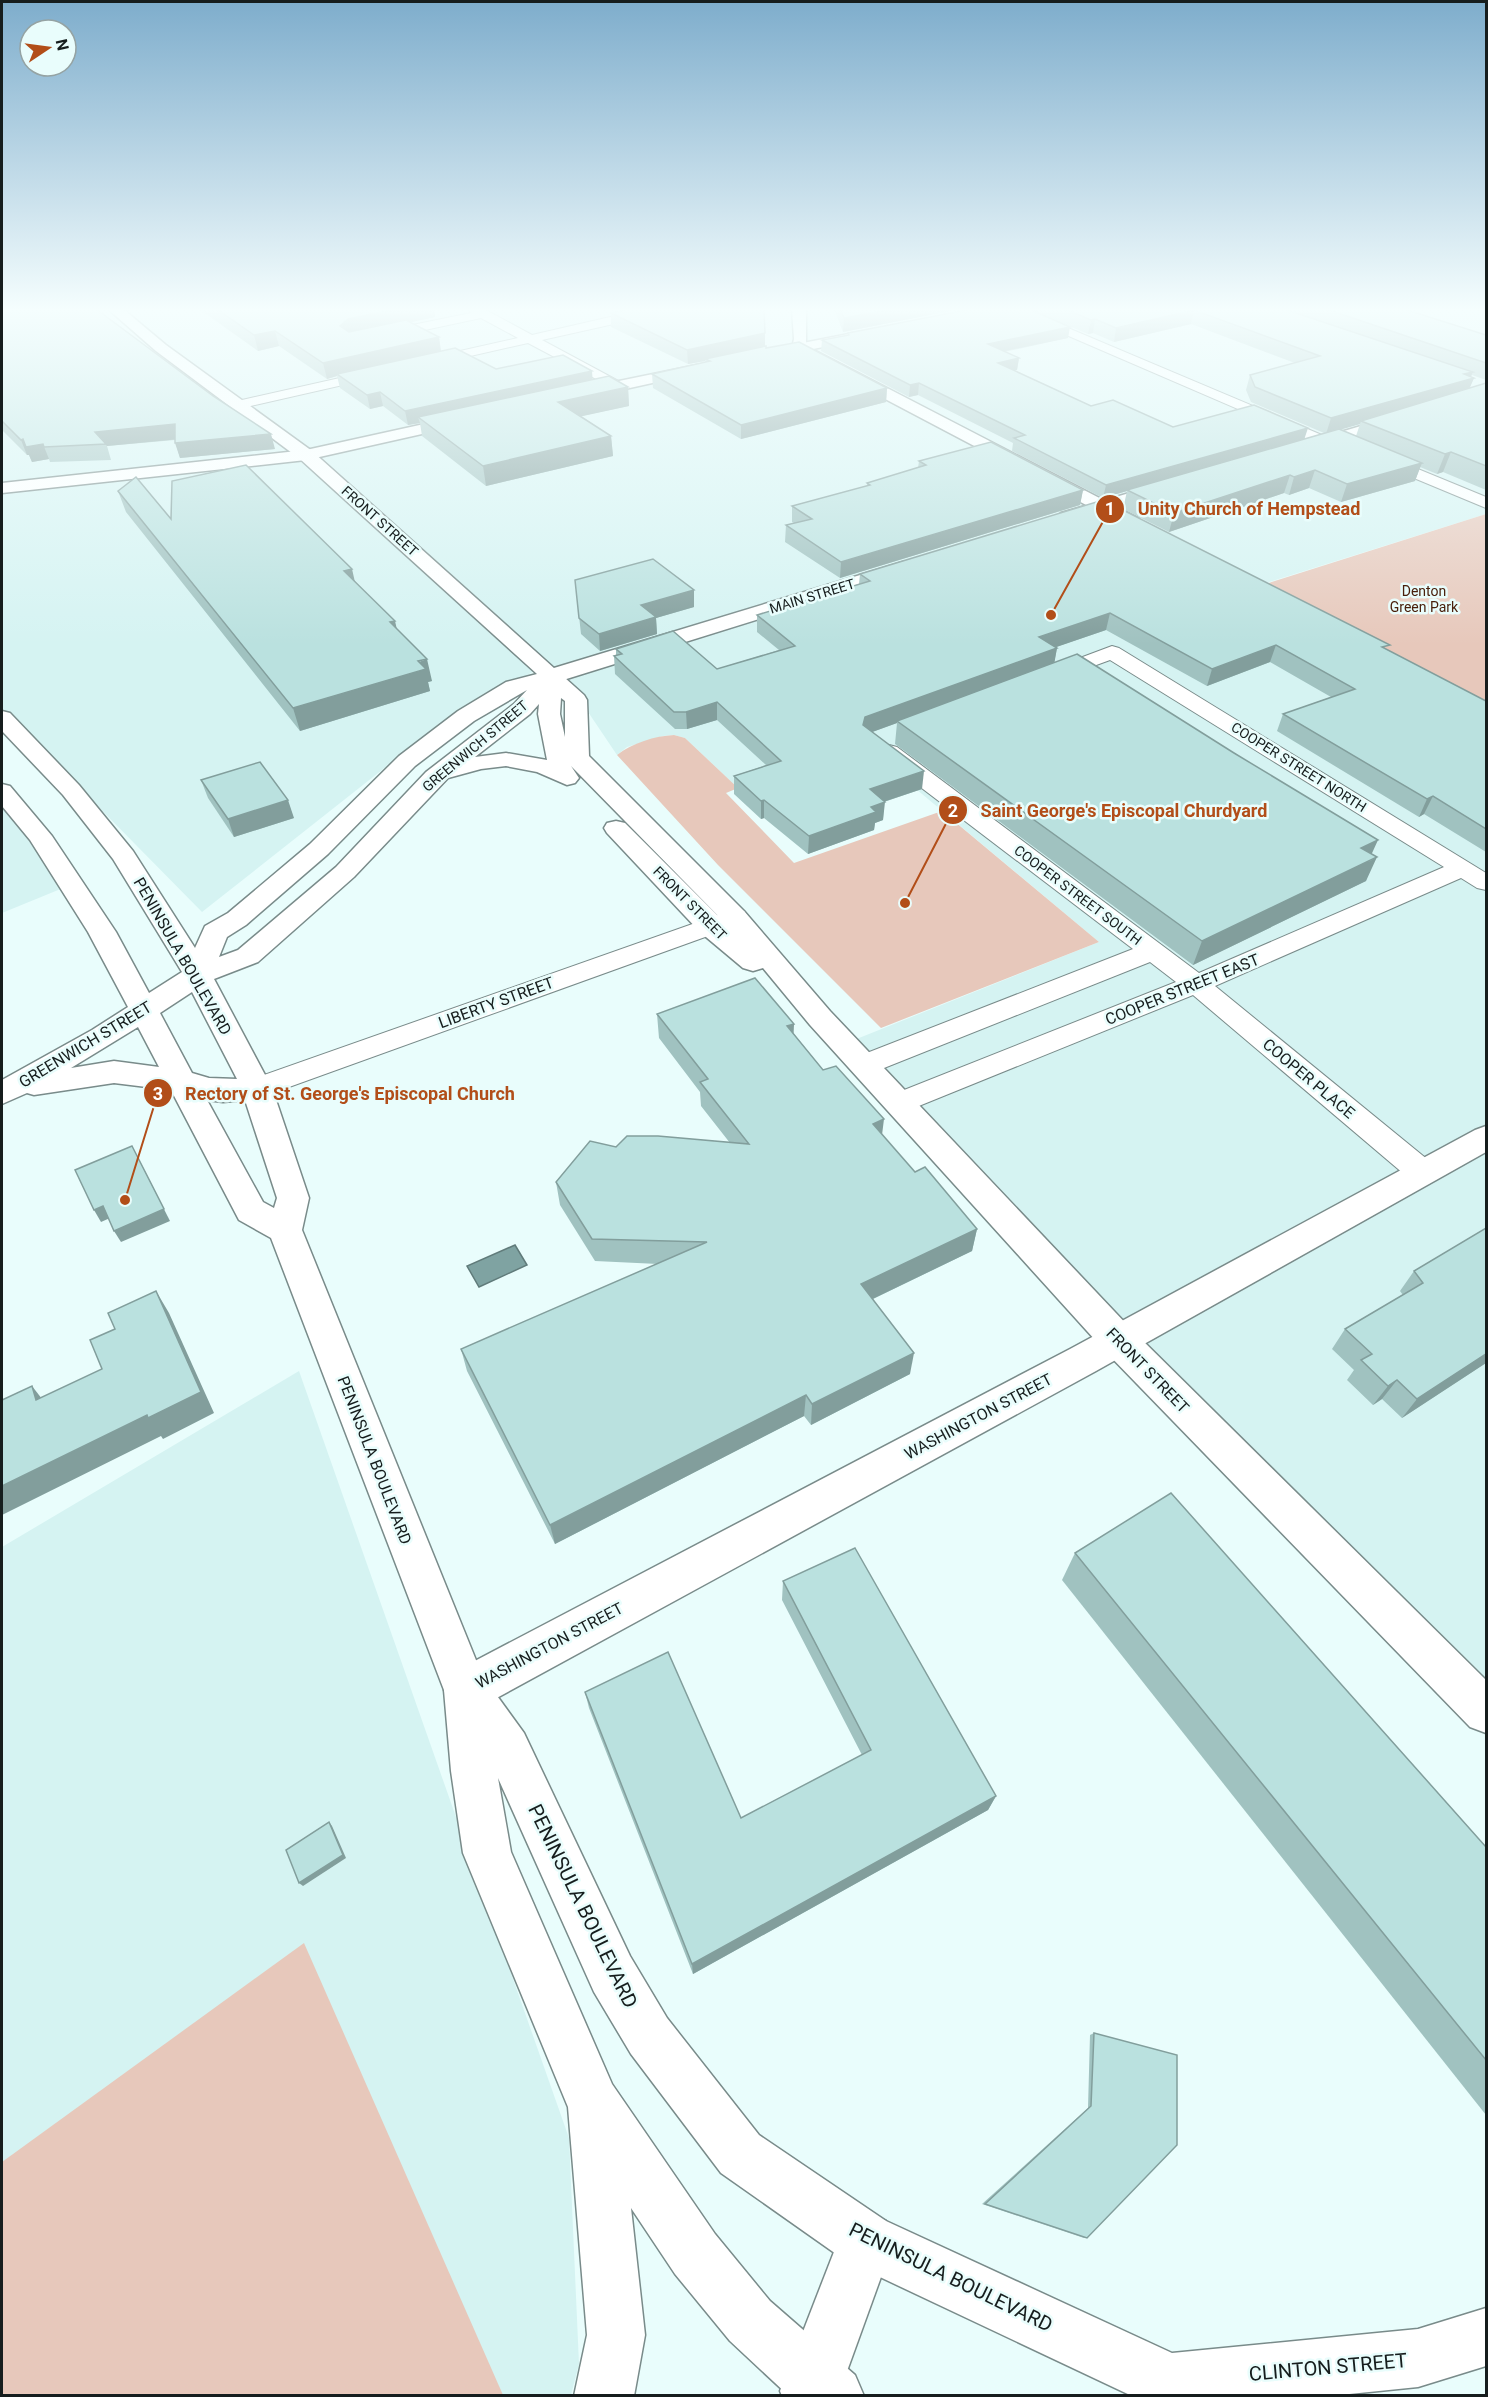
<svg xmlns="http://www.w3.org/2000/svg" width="1488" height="2397" font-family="Roboto,sans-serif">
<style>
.built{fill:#d5f3f2}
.green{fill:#e7c8bb}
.water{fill:#7fa3a2;stroke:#607b7a;stroke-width:1.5}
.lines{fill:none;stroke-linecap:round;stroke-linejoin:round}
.street-casing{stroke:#798b8a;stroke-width:2}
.secondary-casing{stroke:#798b8a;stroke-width:3}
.primary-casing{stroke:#798b8a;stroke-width:3}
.street{fill:#fff;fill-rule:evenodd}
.secondary{fill:#fff;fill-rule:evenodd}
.primary{fill:#fff;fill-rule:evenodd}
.wall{fill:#a0c2c0;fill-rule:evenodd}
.shaded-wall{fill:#829e9c}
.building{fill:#bae1df;stroke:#829e9c;stroke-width:1.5}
.labels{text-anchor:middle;stroke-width:5;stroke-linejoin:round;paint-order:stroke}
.far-street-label{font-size:14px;fill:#161d1d;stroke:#e9fdfc}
.far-park-label{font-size:14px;fill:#49200c;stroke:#e9fdfc}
.street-label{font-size:16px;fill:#161d1d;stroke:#e9fdfc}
.near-street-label{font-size:20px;fill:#161d1d;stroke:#e9fdfc}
.leader{fill:none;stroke:#b24e19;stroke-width:2}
.callout-dot{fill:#b24e19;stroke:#e9fdfc;stroke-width:2}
.mark-label{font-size:18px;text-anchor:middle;font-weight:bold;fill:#fff}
.callout-label{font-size:18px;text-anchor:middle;font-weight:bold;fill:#b24e19;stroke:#e9fdfc;stroke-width:5;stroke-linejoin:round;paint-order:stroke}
</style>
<rect width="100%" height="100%" fill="#e9fdfc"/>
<g class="built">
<polygon points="2,309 1486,309 1486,514 1260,585 1486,702 1486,1711 1119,1341 844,1044 1099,942 867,748 738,788 685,738 674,735 663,736 627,747 617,755 580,700 538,669 444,721 202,912 2,709"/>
<polygon points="2,803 29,833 63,888 2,913"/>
<polygon points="299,1371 569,2138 579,2364 571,2395 2,2395 2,1547"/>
</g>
<g class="green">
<polygon points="1486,514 1486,702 1259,586"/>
<path d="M674,735L685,738L738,788L726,793L794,863L942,811L1099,942L881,1028L718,865L617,755C632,743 655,736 674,735Z"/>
<polygon points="304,1943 503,2395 2,2395 2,2162"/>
</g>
<polygon class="water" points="515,1245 527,1265 479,1287 467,1266"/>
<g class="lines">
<g class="street-casing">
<g id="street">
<polygon points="468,309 484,309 532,335 645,309 669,309 663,313 542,340 622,383 624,386 622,389 617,390 528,343 242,408 235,404 242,400 518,338 481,318 378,340 371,336 378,332 471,313"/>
<polygon points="1006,309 1023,309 1329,438 1332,441 1329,444 1319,444"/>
<polygon points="1379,453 1486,497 1486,508 1373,461 1371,458 1373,455"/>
<polygon points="1112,646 1119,648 1486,873 1486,890 1477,888 1461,878 1215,986 1433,1164 1437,1172 1433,1180 1422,1184 1411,1180 1193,995 909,1110 899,1114 889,1110 884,1103 889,1096 1176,982 1150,962 874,1072 864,1075 854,1072 850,1065 854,1058 1133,949 881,757 878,752 881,747 889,745 897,747 1199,973 1444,867 1110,660 1047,683 1040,681 1037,677 1040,673"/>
<polygon points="735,909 744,911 748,917 744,923 267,1095 257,1098 247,1095 242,1088 247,1081"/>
</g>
</g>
<g class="secondary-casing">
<g id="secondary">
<polygon points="864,331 869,332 871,335 869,338 762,359 755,355 762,351"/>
<polygon points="697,365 704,369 702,372 580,399 572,394 580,389"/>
<polygon points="1486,389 1486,399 1312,450 1306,452 1298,447 1300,444"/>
<polygon points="465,415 471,417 473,420 471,423 306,460 2,493 2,483 306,450"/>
<polygon points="1167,482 1173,483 1176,487 1173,491 1067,522 1061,521 1058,517 1061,513"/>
<polygon points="903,562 910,564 913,568 910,572 560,681 552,682 544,681 541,676 544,671"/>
<polygon points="1486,1126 1486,1152 1096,1371 482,1706 466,1712 450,1706 444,1690 450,1674 1070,1349 1475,1130"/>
<polygon points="866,2213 886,2221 894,2241 838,2396 782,2396 780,2391 846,2221"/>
</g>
</g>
<g class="primary-casing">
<g id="primary">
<path d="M108,309H123L166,345L312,451L584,695L587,700L589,756L744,911L830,1011L1132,1330L1486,1680V1733L1470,1727L1106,1352L810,1025L763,968L753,971L743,968L700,932L607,833L604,828L607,823L616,821L625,823L731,929L571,766L579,778L575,783L567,785L537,772L506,766L481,769L448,778L354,877L258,962L214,979L272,1088L309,1198L302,1230L482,1675L524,1733L630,1956L667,2018L759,2135L886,2221L1172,2353L1418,2329L1486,2308V2366L1418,2387L1330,2396H1132L846,2261L721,2173L631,2054L594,1992L498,1778L511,1852L612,2084L715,2234L770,2301L855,2375L864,2396H789L730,2341L675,2274L631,2208L645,2335L634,2396H574L587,2335L568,2107L463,1853L451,1771L444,1690L271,1238L239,1220L171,1090L114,1083L34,1095L27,1093L2,1104V1080L92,1030L128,1007L88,932L30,840L2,806V784L10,786L52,836L116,932L149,993L182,972L113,859L63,795L2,731V711L10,713L79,785L133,851L195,948L205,926L228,913L310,844L399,756L458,711L506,682L537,674L300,459L156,351ZM527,690L514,704L426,772L336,867L238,950L219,957L227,937L246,925L328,854L415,766L474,721ZM561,698L565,701V737L560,714ZM539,704L538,714L547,760L506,753L475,757L530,714ZM192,992L237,1079L209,1078L192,1073L160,1013ZM138,1027L159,1067L114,1061L71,1068ZM207,1100L223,1102L245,1100L277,1198L274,1208L263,1202Z"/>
<polygon points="792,309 806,309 806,346 1138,518 1141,522 1138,526 1126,526 794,351 792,348 794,339"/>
</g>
</g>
<use href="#street" class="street"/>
<use href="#secondary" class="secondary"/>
<use href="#primary" class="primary"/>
</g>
<g class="wall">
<polygon points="2,309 275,449 180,458 175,440 107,446 111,460 50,462 49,459 32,462 29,455 27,455 2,430"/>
<polygon points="199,309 434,309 435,317 410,322 439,337 441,351 496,369 593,379 628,387 629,406 581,416 611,436 613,456 486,486 422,436 420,423 408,425 383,406 370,409 340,388 337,376 327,379 279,346 258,351"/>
<polygon points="834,309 960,309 843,332"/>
<path d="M1029,309H1404L1486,335V380L1472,375L1471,377L1474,378L1469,388L1486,383V490L1443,472L1437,474L1420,467L1415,481L1341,502L1309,488L1289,495L1284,493L1169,532L1123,509L1127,491L1103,498L1012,451L1013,443L918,395L909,397L821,351L822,340L848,335V333L1068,338L1004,352L1019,358L1017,370H1014L1091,406L1173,427L1304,439L1324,433L1251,402L1246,390L1250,375L1295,363L1191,324L1114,342L1093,333L1088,334ZM1360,424L1356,436L1340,429Z"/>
<polygon points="611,313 765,333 765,346 766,348 887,388 886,402 741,439 653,388 652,374 705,362 705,361 688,364 611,327"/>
<polygon points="919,461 1083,490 1080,505 840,578 785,542 786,525 794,523 792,522 792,506 867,486 867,483 918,468"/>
<polygon points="118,491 171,519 355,581 397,629 432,681 428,682 430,691 300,731 126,512"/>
<polygon points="860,574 1387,650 1486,701 1486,852 1424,814 1419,817 1277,731 1283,714 1331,697 1270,662 1207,686 1106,630 1056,647 1057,648 1054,663 1371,854 1366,881 1193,965 895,744 897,723 872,732 922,789 884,802 883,820 875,823 874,830 808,854 764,818 761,819 734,794 734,776 766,765 717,720 687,729 675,729 615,674 614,656 616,656 616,649 717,669 779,650 757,632 757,615 859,584"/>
<polygon points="575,580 694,607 656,618 657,634 600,651 581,634"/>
<polygon points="201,780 294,818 234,837 208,798"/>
<polygon points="657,1014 794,1034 823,1070 915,1172 977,1229 972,1251 873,1299 910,1374 811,1425 804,1416 555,1544 467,1371 461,1349 658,1264 595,1261 560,1205 556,1182 730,1143 701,1106 700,1092 659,1038"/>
<polygon points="1486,1228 1486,1363 1402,1418 1382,1399 1373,1405 1347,1380 1354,1370 1332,1349 1345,1329 1403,1295 1400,1291 1414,1271"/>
<polygon points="1075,1553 1486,1847 1486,2115 1062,1580"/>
<polygon points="783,1581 996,1796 988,1810 693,1974 589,1708 585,1692 741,1818 862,1755 782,1600"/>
<polygon points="1094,2033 1087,2238 1084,2238 982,2204 1088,2108 1090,2035"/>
</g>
<g class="shaded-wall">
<polygon points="396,309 434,309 435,317 352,335 340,326 348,319"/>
<polygon points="891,309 960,309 843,332 844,318"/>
<polygon points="1194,310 1191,324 1114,342 1116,328"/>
<polygon points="1095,319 1093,333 1088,334 1091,320"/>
<polygon points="1070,327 1068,338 986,355 988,344"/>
<polygon points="275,331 279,346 258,351 254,335"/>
<polygon points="765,333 765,348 705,359 705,361 688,364 687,350"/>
<polygon points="439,337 441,353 337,374 337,376 327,379 323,363"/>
<polygon points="1019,358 1017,370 996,374 998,363"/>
<polygon points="592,371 593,385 418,417 420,423 408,425 405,411"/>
<polygon points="1473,372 1470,378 1474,378 1468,392 1361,421 1360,424 1326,434 1331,418"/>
<polygon points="919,383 918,395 909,397 910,385"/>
<polygon points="628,387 629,406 560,421 558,402"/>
<polygon points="887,388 886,402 741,439 741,425"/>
<polygon points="380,392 383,406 370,409 367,395"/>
<polygon points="175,424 180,439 107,446 95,432"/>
<polygon points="1308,428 1304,440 1127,490 1127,491 1103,498 1106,485"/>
<polygon points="271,434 275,449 180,458 175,443"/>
<polygon points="611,436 613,456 486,486 483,466"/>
<polygon points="23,439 43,444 49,459 32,462 29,455 27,455 21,440"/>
<polygon points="1451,452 1443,472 1437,474 1445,454"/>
<polygon points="1422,463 1415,481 1341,502 1347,484"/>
<polygon points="1315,470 1309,488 1289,495 1294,477"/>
<polygon points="1290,475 1284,493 1169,532 1174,513"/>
<polygon points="1083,490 1080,505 840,578 841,562"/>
<polygon points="352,569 357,591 344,571"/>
<polygon points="694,590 694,607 656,618 657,634 600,651 599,634 641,605"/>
<polygon points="1110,613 1106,630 1036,654 1039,637"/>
<polygon points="395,621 400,643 390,622"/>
<polygon points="1276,645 1270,662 1207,686 1212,669"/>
<polygon points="1057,648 1054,665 897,721 897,723 864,735 863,725 865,717"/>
<polygon points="427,659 432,681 428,682 430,691 300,731 293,708"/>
<polygon points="717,702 717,720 687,729 686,712"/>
<polygon points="924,771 922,789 868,807 870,789"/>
<polygon points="1433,796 1424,814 1419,817 1427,799"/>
<polygon points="288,800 294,818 234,837 228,819"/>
<polygon points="764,800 764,818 761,819 761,801"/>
<polygon points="885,802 883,820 875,823 874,830 808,854 809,836 871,807"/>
<polygon points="1378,840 1368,862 1377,857 1366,881 1193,965 1202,941 1361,848"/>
<polygon points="794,1024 793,1048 787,1026"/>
<polygon points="884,1119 881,1143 873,1124"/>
<polygon points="132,1146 170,1221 121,1242 114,1231"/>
<polygon points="103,1206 110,1218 101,1222 94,1210"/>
<polygon points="977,1229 972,1251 858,1306 861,1284"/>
<polygon points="156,1291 169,1313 214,1413 163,1439 161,1436 2,1515 2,1486 147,1415"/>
<polygon points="914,1353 910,1374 811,1425 812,1404"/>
<polygon points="1486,1354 1486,1363 1402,1418 1417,1399"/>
<polygon points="1397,1380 1382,1399 1373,1405 1388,1386"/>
<polygon points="32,1386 49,1408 36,1400"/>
<polygon points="806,1395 804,1416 555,1544 550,1525"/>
<polygon points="996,1796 988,1810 693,1974 692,1964"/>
<polygon points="329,1822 332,1826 346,1858 303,1886 299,1883"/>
</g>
<g class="building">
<polygon points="2,309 96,309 213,396 271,434 175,443 175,424 95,432 106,444 44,447 43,444 26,447 23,439 21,440 2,421"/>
<polygon points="217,309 396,309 348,319 340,326 349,332 406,320 439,337 323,363 275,331 254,335"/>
<polygon points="628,309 764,309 765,333 687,350 611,313"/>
<polygon points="840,309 891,309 844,318"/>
<polygon points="971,309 1029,309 1070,327 988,344 1019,358 998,363 1091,406 1113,400 1173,427 1254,405 1308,428 1106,485 1014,438 1025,435 919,383 910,385 822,340 849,335 848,333"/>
<polygon points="1065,309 1284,309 1473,372 1464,374 1474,378 1331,418 1255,387 1250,375 1320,356 1194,310 1116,328 1095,319 1091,320"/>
<polygon points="1326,309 1404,309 1486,335 1486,363"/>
<polygon points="799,342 887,388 741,425 652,374 710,361 705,359 766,346 766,348"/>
<polygon points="455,348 496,369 563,355 592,371 405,411 380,392 367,395 337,374"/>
<polygon points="609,376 628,387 558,402 611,436 483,466 418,417"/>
<polygon points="1486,383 1486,466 1451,452 1445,454 1361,421"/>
<polygon points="1339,429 1422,463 1347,484 1315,470 1294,477 1290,475 1174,513 1127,490"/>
<polygon points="991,442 1083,490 841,562 786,525 812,519 792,506 870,485 867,483 926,465 919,461"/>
<polygon points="246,465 352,569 344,571 395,621 390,622 427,659 418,661 426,669 293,708 118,491 136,477 171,519 172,481"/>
<polygon points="1103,500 1390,645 1382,647 1486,701 1486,829 1433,796 1427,799 1283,714 1355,689 1276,645 1212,669 1110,613 1039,637 1057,648 865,717 863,725 924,771 870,789 885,802 871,807 876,812 809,836 764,800 761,801 734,776 781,761 717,702 686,712 674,712 614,656 622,654 616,649 673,631 717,669 795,646 757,615 870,581 860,574"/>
<polygon points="653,559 694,590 641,605 656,617 599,634 579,618 575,580"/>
<polygon points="1077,654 1234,753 1378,840 1361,848 1377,857 1202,941 897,721"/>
<polygon points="260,762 288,800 228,819 201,780"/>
<polygon points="755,978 794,1024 787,1026 823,1070 836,1066 884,1119 873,1124 915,1172 925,1167 977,1229 861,1284 914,1353 812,1404 806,1395 550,1525 461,1349 707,1242 592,1239 556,1182 590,1141 616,1147 627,1136 658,1136 749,1144 700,1082 708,1079 657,1014"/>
<polygon points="132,1146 164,1209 114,1231 103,1206 94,1210 75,1170"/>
<polygon points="1486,1228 1486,1354 1417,1399 1397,1380 1388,1386 1361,1360 1372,1354 1345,1329 1423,1283 1414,1271"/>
<polygon points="156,1291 201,1392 148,1418 147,1415 2,1486 2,1400 32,1386 36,1400 102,1369 90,1340 115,1329 108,1313"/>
<polygon points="1171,1493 1486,1847 1486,2060 1075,1553"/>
<polygon points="855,1548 996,1796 692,1964 585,1692 668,1652 741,1818 871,1750 783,1581"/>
<polygon points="329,1822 343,1855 299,1883 286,1850"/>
<polygon points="1094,2033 1177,2055 1177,2145 1087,2238 985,2204 1091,2106"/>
</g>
<linearGradient id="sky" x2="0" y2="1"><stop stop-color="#7eadcc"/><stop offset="0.48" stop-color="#f5fefe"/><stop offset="1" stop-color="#f5fefe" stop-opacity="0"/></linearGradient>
<rect width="1488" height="645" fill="url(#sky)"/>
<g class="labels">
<g class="far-street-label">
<text transform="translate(380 521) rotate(42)" y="5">FRONT STREET</text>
<text transform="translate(812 596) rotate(-17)" y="5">MAIN STREET</text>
<text transform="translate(475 746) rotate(-40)" y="5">GREENWICH STREET</text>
<text transform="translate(1299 767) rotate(32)" y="5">COOPER STREET NORTH</text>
<text transform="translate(1078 895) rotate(37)" y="5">COOPER STREET SOUTH</text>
<text transform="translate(690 903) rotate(45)" y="5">FRONT STREET</text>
</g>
<g class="far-park-label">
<text x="1424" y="596">Denton<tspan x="1424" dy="16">Green Park</tspan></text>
</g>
<g class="street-label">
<text transform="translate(183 956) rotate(60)" y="6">PENINSULA BOULEVARD</text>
<text transform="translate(1182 989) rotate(-22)" y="6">COOPER STREET EAST</text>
<text transform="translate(496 1002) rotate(-20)" y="6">LIBERTY STREET</text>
<text transform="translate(85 1044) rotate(-31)" y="6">GREENWICH STREET</text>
<text transform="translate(1309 1078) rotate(40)" y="6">COOPER PLACE</text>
<text transform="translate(1148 1370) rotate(46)" y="6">FRONT STREET</text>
<text transform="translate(978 1416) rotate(-28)" y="6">WASHINGTON STREET</text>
<text transform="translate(375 1460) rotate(69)" y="6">PENINSULA BOULEVARD</text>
<text transform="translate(549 1645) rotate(-28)" y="6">WASHINGTON STREET</text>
</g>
<g class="near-street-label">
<text transform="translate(583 1906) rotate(64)" y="7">PENINSULA BOULEVARD</text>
<text transform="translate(951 2277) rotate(26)" y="7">PENINSULA BOULEVARD</text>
<text transform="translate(1328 2367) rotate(-5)" y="7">CLINTON STREET</text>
</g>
</g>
<path class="leader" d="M1051 615L1110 509M905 903L953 810M125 1200L158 1093"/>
<g class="callout-dot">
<circle cx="1051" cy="615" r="6"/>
<circle cx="905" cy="903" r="6"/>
<circle cx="125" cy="1200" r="6"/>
<circle cx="1110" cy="509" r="15"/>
<circle cx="953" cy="810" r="15"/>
<circle cx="158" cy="1093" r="15"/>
</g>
<g class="mark-label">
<text x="1110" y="515">1</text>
<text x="953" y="817">2</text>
<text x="158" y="1100">3</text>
</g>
<g class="callout-label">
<text x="1249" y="515">Unity Church of Hempstead</text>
<text x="1124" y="817">Saint George's Episcopal Churdyard</text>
<text x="350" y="1100">Rectory of St. George's Episcopal Church</text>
</g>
<rect width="1488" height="2397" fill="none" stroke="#161d1d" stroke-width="6"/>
<g transform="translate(48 48) rotate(77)"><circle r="28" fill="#e9fdfc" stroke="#95a3a3" stroke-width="1.5"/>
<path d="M0-4.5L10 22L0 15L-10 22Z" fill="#b24e19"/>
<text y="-9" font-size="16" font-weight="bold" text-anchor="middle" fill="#161d1d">N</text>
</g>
</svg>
